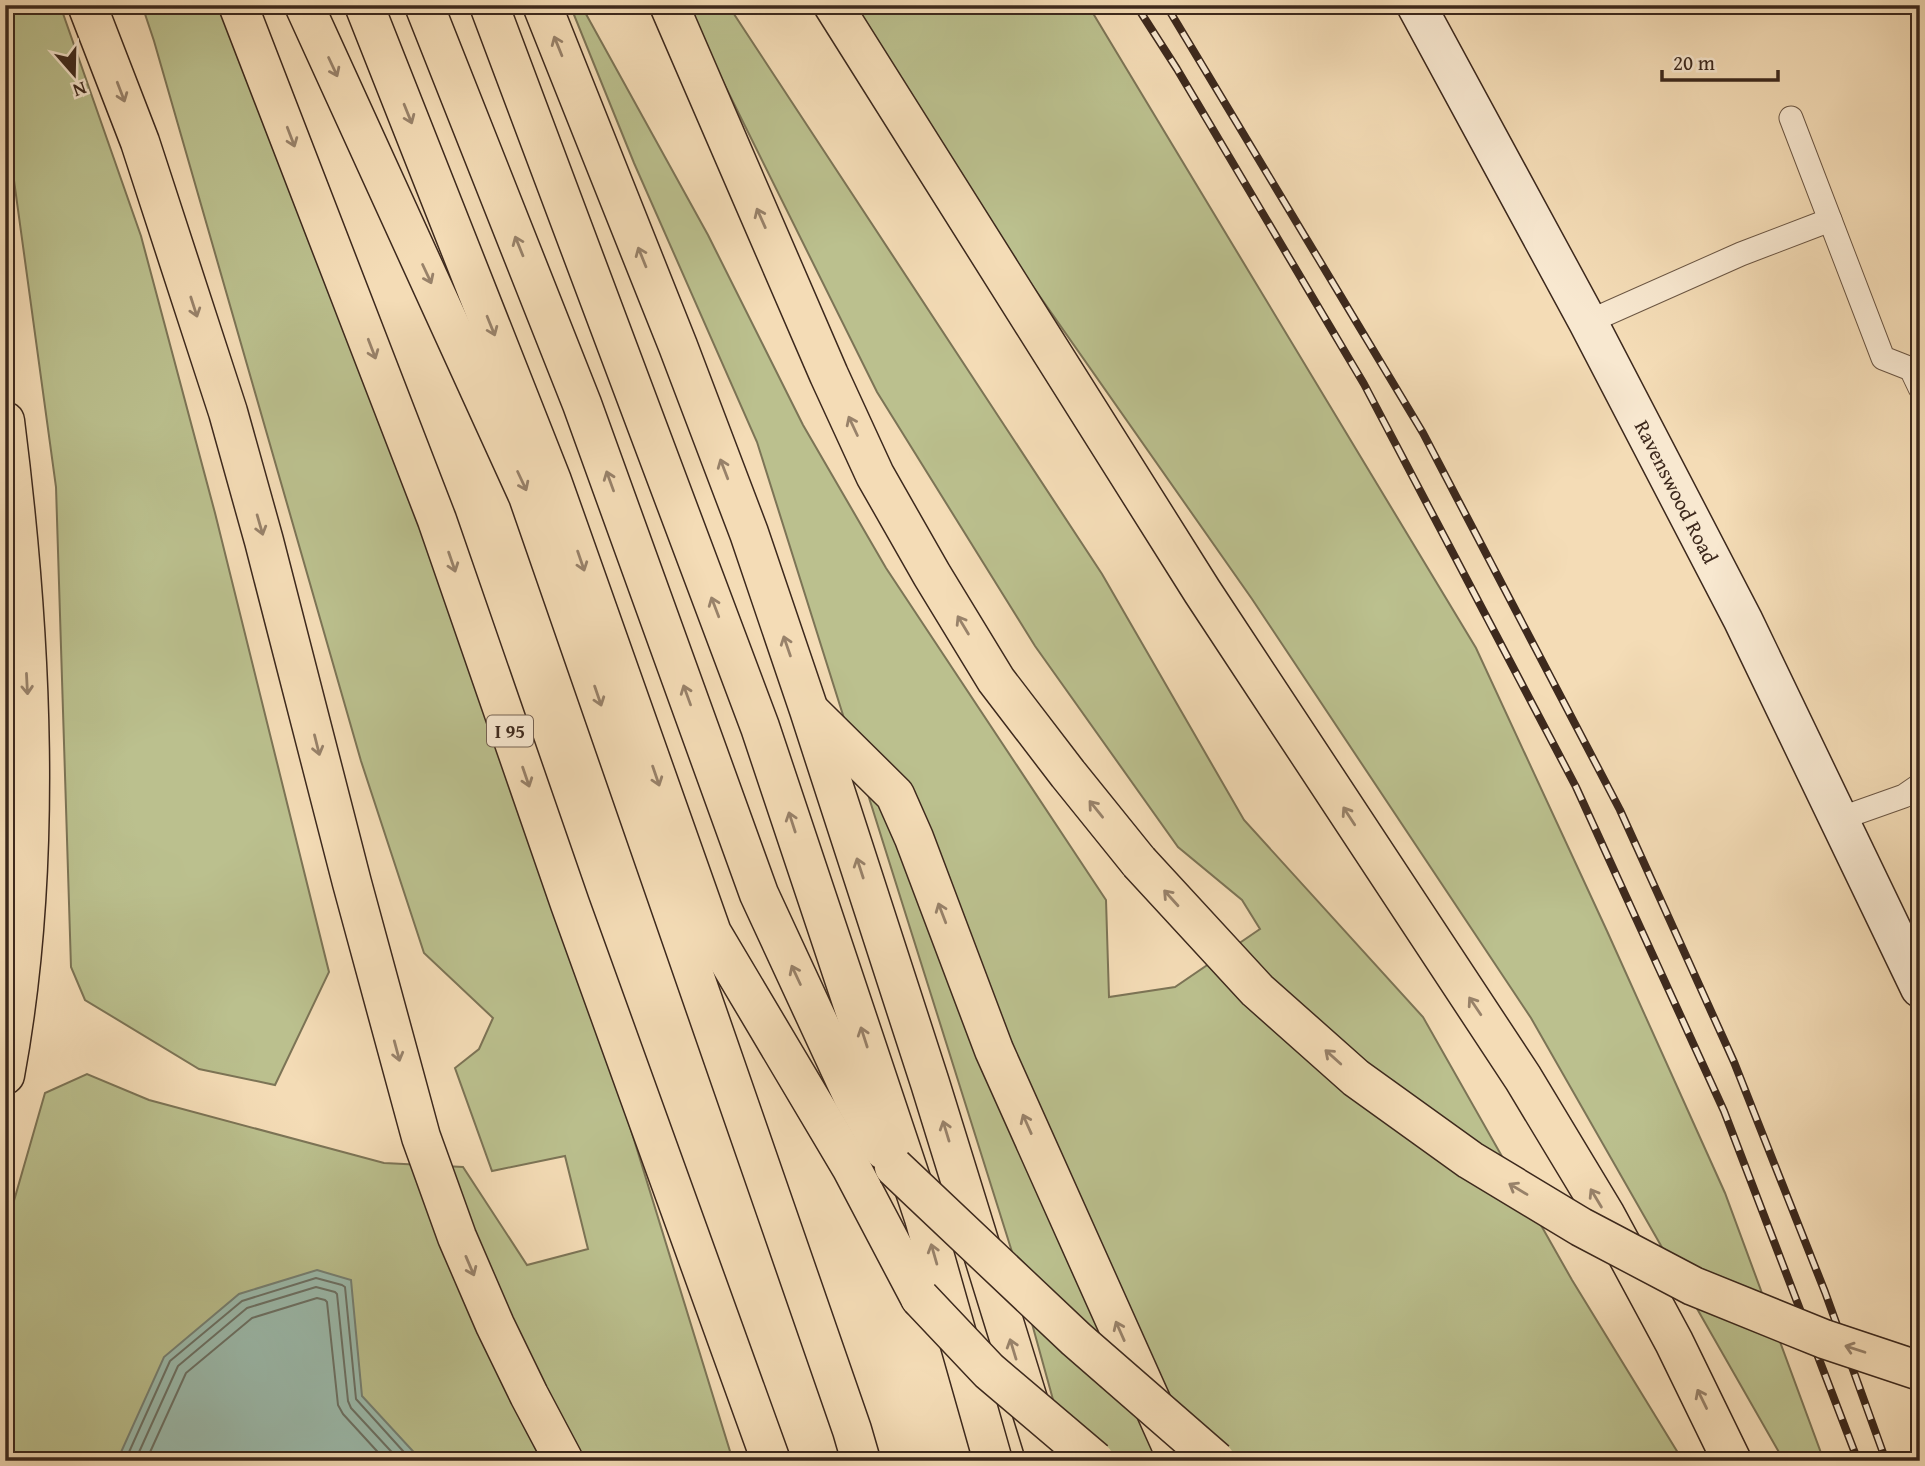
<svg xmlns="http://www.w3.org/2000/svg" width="1925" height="1466" font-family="'Gentium Book Plus',serif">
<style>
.green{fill:#bbc08e;stroke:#7c7456;stroke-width:2}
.water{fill:#9cbcae;stroke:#768174;stroke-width:2}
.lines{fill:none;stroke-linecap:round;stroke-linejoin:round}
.shore{stroke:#6c7266;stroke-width:2}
.lane-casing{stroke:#6b5643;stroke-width:25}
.secondary-casing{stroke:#3d291d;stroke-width:41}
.highway-casing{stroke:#3d291d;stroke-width:41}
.lane{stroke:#f8e8d0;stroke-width:23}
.secondary{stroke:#f8e8d0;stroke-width:38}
.highway{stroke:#f4dcb6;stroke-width:38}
.rail-casing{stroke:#3d291d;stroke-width:8}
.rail{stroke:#f8e8d0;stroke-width:5;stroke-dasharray:16;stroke-linecap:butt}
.highway-bridge-casing{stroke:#3d291d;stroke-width:41;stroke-linecap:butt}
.highway-bridge{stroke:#f4dcb6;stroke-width:38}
.oneway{stroke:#98826a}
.labels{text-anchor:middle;stroke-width:7;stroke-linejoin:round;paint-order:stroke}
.shield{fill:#f8e8d0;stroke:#756253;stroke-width:2}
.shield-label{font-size:19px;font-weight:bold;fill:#3d291d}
.street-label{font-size:21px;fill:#3d291d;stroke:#f8e8d0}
</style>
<rect width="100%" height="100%" fill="#f4dcb6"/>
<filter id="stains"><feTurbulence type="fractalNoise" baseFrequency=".00286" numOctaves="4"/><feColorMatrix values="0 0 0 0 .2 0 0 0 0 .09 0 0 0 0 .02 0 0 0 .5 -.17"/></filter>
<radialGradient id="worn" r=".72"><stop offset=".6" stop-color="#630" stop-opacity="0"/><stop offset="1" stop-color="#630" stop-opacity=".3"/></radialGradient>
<g class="green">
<polygon points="5,5 60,5 141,236 215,513 329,972 275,1085 199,1069 85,1000 71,967 56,487 9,144 5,128"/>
<polygon points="142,5 228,5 559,896 733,1461 5,1461 5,1232 45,1093 87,1074 149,1100 384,1163 463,1167 527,1265 588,1249 565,1156 492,1171 455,1068 479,1049 493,1018 424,953 361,761 154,41"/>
<polygon points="570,5 581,5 708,235 803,425 886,568 1106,900 1109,997 1175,987 1260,929 1242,900 1178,847 1035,646 877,392 685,5 728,5 1102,574 1244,820 1423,1017 1572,1280 1683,1461 1070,1461 1013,1255 757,442 634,163"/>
<polygon points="839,5 1088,5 1476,648 1607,931 1725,1193 1824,1461 1784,1461 1531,1018 1252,599 869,53"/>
</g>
<polygon class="water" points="317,1270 351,1280 362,1396 422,1461 117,1461 164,1357 239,1294"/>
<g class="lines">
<g class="shore">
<polyline points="125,1461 170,1361 242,1301 316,1278 342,1285 345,1287 356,1399 412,1461"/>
<polyline points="135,1461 178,1366 247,1308 316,1287 335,1292 337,1294 348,1401 351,1408 400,1461"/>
<polyline points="146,1461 186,1373 252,1318 317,1298 325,1300 327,1302 338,1405 343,1414 386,1461"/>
</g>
<g class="lane-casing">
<g id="lane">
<polyline points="1791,118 1883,358 1911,369 1920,388"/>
<polyline points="1588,322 1741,254 1830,220"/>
<polyline points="1839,819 1904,796 1920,785"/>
</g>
</g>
<g class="secondary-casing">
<polyline id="secondary" points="1416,5 1588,322 1743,620 1920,988"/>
</g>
<g class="highway-casing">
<g id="highway">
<polyline points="87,5 140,142 228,412 264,541 352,883 421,1137 457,1237 495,1325 529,1395 564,1461"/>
<polyline points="238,5 437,520 570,904 771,1461"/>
<polyline points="304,5 528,496 852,1430 861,1461"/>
<polyline points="364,5 552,481 712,933 851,1167 920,1298"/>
<polyline points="424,5 582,404 759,894 853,1097 884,1150"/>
<polyline points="489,5 760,727 924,1218 993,1461"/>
<polyline points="542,5 678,346 749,533 809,710 930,1083 1047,1461"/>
<polyline points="669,5 829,375 875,475 932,575 996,680 1068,774 1139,862"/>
<polyline points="833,5 1202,591 1523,1078 1605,1214 1674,1342 1732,1461"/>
<path d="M5,421C32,634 44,864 5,1075"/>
<polyline points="813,714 895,795 914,838 994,1050 1178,1461"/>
</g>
</g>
<use href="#lane" class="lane"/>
<use href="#secondary" class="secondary"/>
<use href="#highway" class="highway"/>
<g class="rail-casing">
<g id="rail">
<polyline points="1136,5 1177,69 1364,384 1576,787 1724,1111 1858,1461"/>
<polyline points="1166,5 1423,433 1620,810 1734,1062 1825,1292 1886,1461"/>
</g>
</g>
<use href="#rail" class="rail"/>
<g class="highway-bridge-casing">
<g id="highway-bridge">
<polyline points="1139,862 1257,990 1356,1078 1470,1160 1581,1227 1693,1286 1824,1339 1920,1371"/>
<polyline points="894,1167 1076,1339 1216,1461"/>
<polyline points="920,1298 989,1371 1095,1461"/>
</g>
</g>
<use href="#highway-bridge" class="highway-bridge"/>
</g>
<defs><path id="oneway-shaft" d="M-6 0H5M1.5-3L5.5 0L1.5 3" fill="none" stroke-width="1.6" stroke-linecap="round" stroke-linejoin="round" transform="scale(1.75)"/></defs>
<g class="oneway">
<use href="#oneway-shaft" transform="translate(558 46) rotate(-112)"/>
<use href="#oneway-shaft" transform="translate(333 67) rotate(65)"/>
<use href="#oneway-shaft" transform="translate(121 92) rotate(69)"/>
<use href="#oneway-shaft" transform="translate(408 114) rotate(68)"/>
<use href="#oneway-shaft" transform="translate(291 137) rotate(69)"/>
<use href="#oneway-shaft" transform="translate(761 218) rotate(-114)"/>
<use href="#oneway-shaft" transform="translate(519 246) rotate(-112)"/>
<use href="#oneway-shaft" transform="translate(642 257) rotate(-112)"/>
<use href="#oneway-shaft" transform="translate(427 274) rotate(65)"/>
<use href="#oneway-shaft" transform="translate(194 307) rotate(72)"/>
<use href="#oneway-shaft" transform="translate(491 326) rotate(68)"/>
<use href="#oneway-shaft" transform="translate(372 349) rotate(69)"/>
<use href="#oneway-shaft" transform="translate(853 426) rotate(-115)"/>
<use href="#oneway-shaft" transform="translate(724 469) rotate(-111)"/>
<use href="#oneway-shaft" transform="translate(522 481) rotate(65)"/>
<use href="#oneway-shaft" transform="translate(610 481) rotate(-110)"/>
<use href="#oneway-shaft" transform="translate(260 525) rotate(74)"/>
<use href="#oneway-shaft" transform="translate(581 561) rotate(71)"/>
<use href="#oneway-shaft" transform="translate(452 562) rotate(71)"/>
<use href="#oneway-shaft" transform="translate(715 607) rotate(-111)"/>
<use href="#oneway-shaft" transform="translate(963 625) rotate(-121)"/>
<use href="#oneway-shaft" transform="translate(787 646) rotate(-109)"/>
<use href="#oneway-shaft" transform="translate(27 684) rotate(87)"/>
<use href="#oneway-shaft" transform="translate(687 695) rotate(-110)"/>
<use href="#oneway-shaft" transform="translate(598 696) rotate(71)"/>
<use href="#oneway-shaft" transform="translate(317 745) rotate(76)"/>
<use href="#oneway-shaft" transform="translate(656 776) rotate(71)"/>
<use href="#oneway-shaft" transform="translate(526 777) rotate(71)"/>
<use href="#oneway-shaft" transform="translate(1096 809) rotate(-129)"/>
<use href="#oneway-shaft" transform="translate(1349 816) rotate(-123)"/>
<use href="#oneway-shaft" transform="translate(792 822) rotate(-108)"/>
<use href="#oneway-shaft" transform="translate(860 868) rotate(-108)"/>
<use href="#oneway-shaft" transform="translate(1171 898) rotate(-132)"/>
<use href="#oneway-shaft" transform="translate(942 913) rotate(-111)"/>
<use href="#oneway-shaft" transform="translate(796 975) rotate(-115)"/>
<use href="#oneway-shaft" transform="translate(1475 1006) rotate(-124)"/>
<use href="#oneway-shaft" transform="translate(864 1037) rotate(-108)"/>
<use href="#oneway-shaft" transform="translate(397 1051) rotate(75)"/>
<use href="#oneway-shaft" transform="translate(1333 1057) rotate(-138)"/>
<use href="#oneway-shaft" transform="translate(1027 1124) rotate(-114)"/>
<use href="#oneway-shaft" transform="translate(946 1131) rotate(-107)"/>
<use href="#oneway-shaft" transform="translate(1518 1189) rotate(-149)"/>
<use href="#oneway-shaft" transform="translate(1596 1198) rotate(-121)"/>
<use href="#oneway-shaft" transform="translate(934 1254) rotate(-106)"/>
<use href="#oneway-shaft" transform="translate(470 1266) rotate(67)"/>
<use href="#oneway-shaft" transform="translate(1120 1331) rotate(-114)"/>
<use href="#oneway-shaft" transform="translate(1013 1349) rotate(-107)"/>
<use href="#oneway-shaft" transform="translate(1855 1349) rotate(-162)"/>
<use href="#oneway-shaft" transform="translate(1702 1399) rotate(-116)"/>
</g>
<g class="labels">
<rect class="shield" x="487" y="715.5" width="46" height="31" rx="5"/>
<g class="shield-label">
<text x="510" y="738">I 95</text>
</g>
<g class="street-label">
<text transform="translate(1676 492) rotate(63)" y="7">Ravenswood Road</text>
</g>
</g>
<rect width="1925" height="1466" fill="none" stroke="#f4dcb6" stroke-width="28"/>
<rect x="7" y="7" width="1911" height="1452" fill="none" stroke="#3d291d" stroke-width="3.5"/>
<rect x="14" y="14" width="1897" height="1438" fill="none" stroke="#3d291d" stroke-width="2"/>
<g transform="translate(74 74) rotate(160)" stroke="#f8e8d0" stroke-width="5" paint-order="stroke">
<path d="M0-5L12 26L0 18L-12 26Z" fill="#3d291d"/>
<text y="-10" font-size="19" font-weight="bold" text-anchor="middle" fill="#3d291d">N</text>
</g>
<path d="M1662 70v10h116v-10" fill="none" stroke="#3d291d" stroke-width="3.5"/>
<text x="1673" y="70" font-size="21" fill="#3d291d" stroke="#f8e8d0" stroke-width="5" paint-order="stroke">20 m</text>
<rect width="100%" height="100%" filter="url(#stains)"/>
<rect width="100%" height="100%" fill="url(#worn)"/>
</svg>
